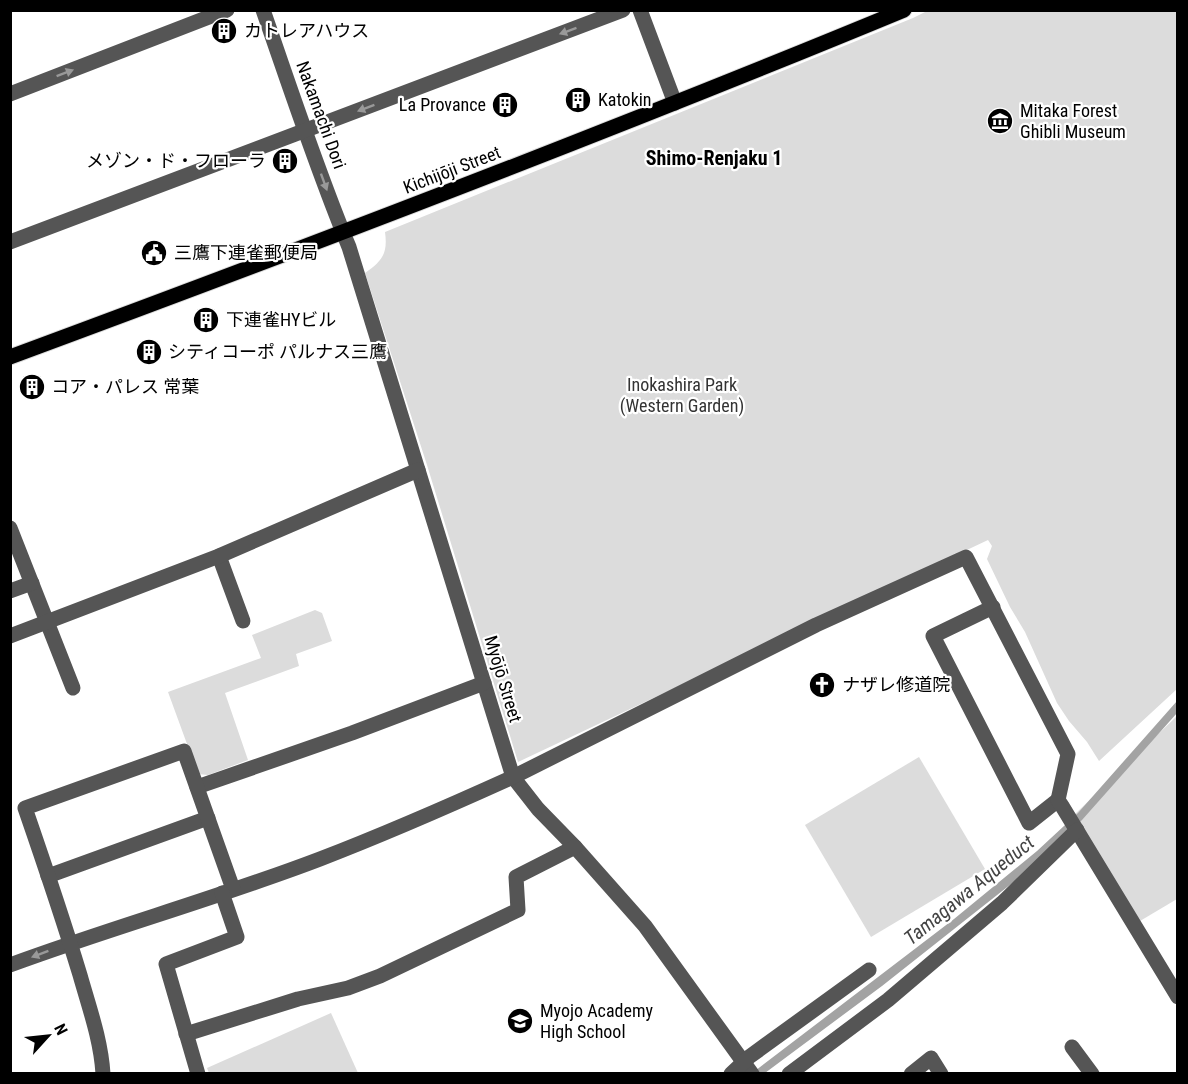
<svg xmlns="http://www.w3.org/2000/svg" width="1188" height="1084" font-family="'Roboto Condensed','Noto Sans JP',sans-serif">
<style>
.green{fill:#dcdcdc}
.water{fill:#a3a3a3}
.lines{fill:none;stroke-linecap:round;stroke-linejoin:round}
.major-casing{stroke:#dbdbdb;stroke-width:17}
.minor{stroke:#555;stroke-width:15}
.major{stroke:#000;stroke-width:15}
.oneway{fill:#999}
.labels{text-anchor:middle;stroke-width:4.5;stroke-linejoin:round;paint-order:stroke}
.poi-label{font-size:18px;fill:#000;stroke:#fff;text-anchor:start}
.street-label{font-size:18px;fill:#000;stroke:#fff}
.park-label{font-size:18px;fill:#333;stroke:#fff}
.neighbourhood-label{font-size:20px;font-weight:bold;fill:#000;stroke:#fff}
.water-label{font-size:20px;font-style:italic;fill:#444;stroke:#fff}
</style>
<rect width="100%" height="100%" fill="#fff"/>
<g class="green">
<path d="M927,11H1177V689L1099,761L1087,742L1069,721L1057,703L1025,632L1010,607L987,559L992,546L988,540L518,762L427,465L365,273C382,261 388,254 385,232L913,18Z"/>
<polygon points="315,610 322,613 332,641 296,654 299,666 225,693 248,760 208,775 198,774 168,692 261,658 252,635"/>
<polygon points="1177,716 1177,899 1140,921 1073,816"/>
<polygon points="919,757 985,869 871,937 805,825"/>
<polygon points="331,1013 358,1073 209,1073 207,1068"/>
</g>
<polygon class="water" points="1177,701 1177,713 1082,820 1039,862 882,986 765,1073 751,1074 954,919 1037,851 1078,813"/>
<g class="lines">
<g class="major-casing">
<path id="major" d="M10,357C310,246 609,132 904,10"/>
</g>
<g class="minor">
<path d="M263,10C291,90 317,170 349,247L513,777L538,809L575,847L645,926L752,1074"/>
<polyline points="640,10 675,103"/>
<polyline points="10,94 227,10"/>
<polyline points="10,242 623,10"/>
<polyline points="10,528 73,688"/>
<polyline points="219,556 243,621"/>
<polyline points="10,591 32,583"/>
<polyline points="993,607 933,636 1029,823 1058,800"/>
<polyline points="10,636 219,556 418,470"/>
<polyline points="197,787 352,733 484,683"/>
<polyline points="48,876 208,818"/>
<path d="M10,965C113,927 218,898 320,859C385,834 449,806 513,777L816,625L966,557L1068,754L1058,800L1062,806L1178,997"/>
<polyline points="186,1034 298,999 348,988 380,976 518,910 516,877 575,847"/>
<polyline points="1072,1047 1092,1074"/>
<path d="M103,1074C101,1040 89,1007 80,975C63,919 44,863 25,808L184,751L233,889"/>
<polyline points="198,1074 166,964 237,937 222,893"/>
<polyline points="731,1074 749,1057 869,970"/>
<polyline points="789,1074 888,1000 1002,903 1077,830"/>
<polyline points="911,1074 931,1058 941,1074"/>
</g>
<use href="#major" class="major"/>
</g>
<defs><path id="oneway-solid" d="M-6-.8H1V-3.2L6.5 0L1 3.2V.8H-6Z" transform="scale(1.5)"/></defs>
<g class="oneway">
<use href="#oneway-solid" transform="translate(568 31) rotate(160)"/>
<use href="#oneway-solid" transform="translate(65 73) rotate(-21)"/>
<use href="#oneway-solid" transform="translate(366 108) rotate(159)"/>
<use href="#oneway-solid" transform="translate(324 182) rotate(70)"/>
<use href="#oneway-solid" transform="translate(40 954) rotate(159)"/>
</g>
<defs>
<g id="building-disc" transform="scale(1.35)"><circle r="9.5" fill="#000" stroke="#fff"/><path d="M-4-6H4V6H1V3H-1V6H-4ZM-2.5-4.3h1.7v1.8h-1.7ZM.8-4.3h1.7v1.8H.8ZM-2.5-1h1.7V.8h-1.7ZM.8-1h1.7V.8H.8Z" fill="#fff"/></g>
<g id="museum-disc" transform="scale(1.35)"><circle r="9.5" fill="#000" stroke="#fff"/><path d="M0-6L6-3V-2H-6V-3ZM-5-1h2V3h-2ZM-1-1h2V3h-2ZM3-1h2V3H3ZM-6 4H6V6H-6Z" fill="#fff"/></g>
<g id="civic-disc" transform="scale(1.35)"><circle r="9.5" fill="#000" stroke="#fff"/><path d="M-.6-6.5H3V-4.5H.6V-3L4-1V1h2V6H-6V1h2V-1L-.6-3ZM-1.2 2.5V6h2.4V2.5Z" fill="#fff"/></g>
<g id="church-disc" transform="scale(1.35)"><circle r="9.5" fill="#000" stroke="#fff"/><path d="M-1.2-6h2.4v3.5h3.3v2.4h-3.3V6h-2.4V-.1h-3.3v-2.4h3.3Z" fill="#fff"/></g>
<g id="school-disc" transform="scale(1.35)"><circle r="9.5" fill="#000" stroke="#fff"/><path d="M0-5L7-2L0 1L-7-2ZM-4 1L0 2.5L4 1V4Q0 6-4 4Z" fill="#fff"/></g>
</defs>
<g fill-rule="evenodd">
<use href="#building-disc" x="224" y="31"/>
<use href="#building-disc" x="578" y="100"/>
<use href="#building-disc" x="505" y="105"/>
<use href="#museum-disc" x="1000" y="121"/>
<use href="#building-disc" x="285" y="161"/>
<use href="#civic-disc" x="154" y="253"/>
<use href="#building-disc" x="206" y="320"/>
<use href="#building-disc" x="149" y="352"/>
<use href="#building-disc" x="32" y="387"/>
<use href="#church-disc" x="822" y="685"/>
<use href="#school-disc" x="520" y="1021"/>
</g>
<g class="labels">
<g class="poi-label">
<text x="244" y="37">カトレアハウス</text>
<text x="598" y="106">Katokin</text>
<text x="486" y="111" text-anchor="end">La Provance</text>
<text x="1020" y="117">Mitaka Forest<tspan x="1020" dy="21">Ghibli Museum</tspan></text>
<text x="266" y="167" text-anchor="end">メゾン・ド・フローラ</text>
<text x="174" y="259">三鷹下連雀郵便局</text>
<text x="226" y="326">下連雀HYビル</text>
<text x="168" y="358">シティコーポ パルナス三鷹</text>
<text x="51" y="393">コア・パレス 常葉</text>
<text x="842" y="691">ナザレ修道院</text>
<text x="540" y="1017">Myojo Academy<tspan x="540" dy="21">High School</tspan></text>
</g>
<g class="street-label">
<text transform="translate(321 115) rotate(70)" y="6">Nakamachi Dori</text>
<text transform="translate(452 170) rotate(-21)" y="6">Kichijōji Street</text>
<text transform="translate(503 679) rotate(73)" y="6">Myōjō Street</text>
</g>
<g class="park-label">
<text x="682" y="391">Inokashira Park<tspan x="682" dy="21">(Western Garden)</tspan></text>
</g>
<g class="neighbourhood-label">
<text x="714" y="165">Shimo-Renjaku 1</text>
</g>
<g class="water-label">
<text transform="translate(969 890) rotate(-39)" y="7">Tamagawa Aqueduct</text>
</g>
</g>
<rect width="1188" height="1084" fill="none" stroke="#000000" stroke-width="24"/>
<g transform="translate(48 1036) rotate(63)" stroke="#ffffff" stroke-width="4.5" paint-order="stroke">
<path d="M0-4.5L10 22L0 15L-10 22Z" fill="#000000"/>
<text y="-9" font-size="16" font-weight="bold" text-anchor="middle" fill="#000000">N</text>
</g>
</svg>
